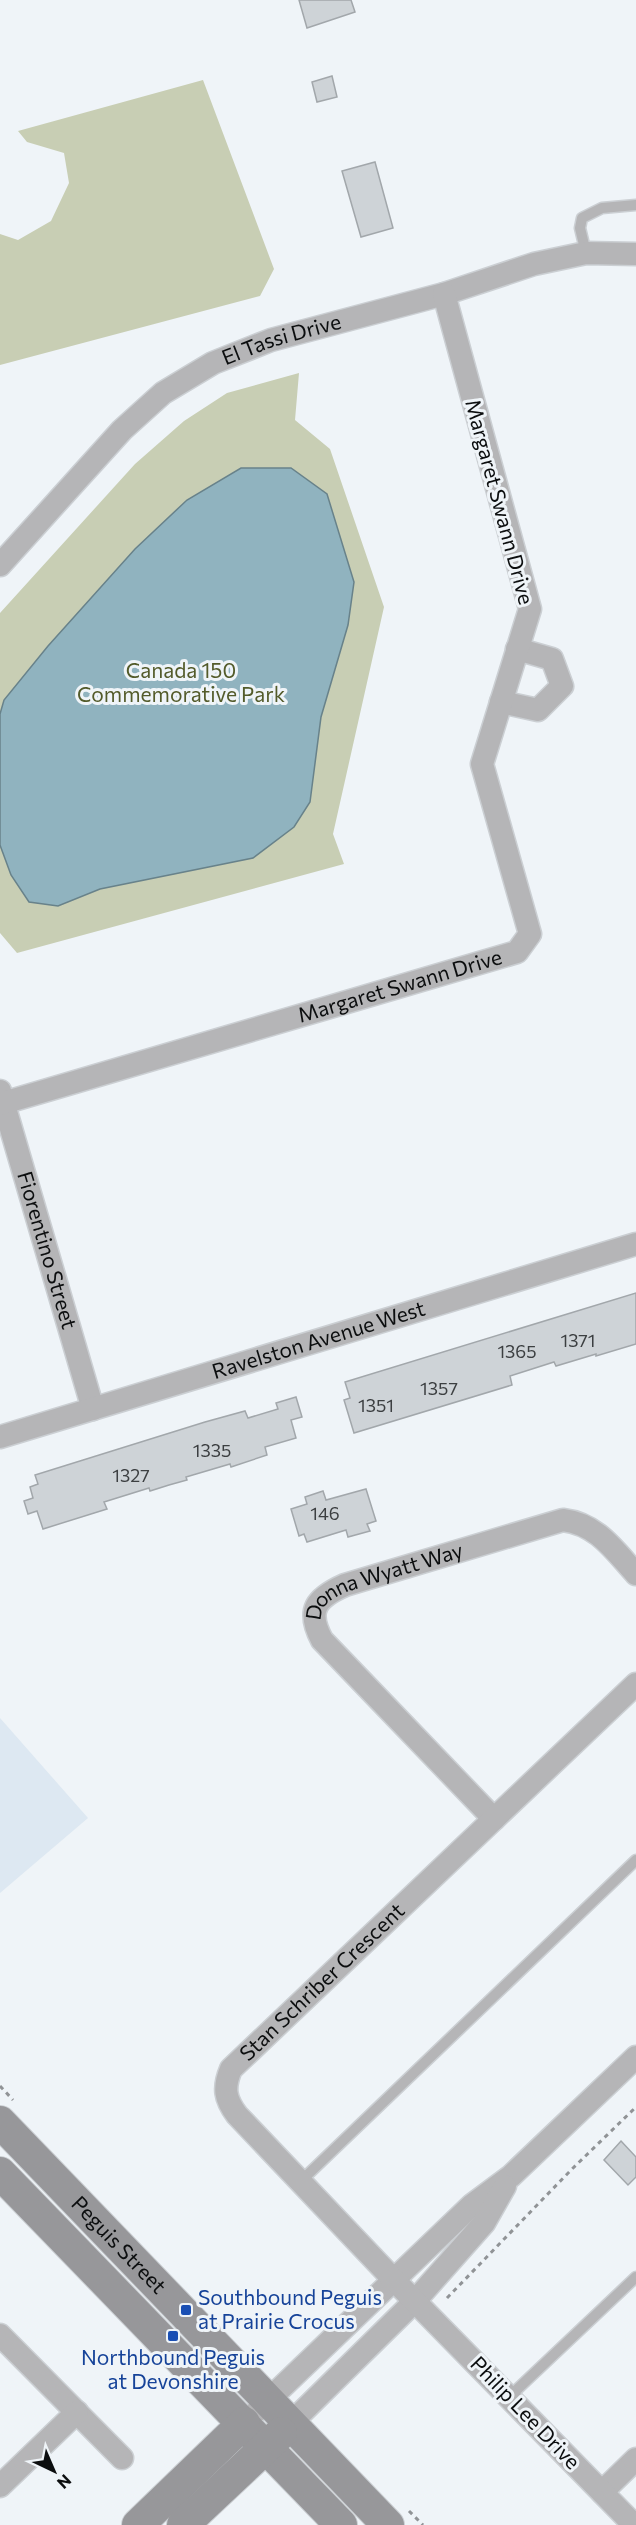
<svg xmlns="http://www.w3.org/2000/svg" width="636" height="2525" font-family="Commissioner,sans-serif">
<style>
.built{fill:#dde8f2}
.green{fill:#c8ceb4}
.water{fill:#90b3bf;stroke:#68828a;stroke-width:1.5}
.building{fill:#ced3d7;stroke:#a2a7ab;stroke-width:1.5}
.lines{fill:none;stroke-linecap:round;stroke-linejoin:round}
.lane-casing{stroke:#cbcfd3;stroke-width:13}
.street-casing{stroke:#cbcfd3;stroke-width:25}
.secondary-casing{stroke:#cbcfd3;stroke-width:34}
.path{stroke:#909396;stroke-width:3;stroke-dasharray:4.5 4.5;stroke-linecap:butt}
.lane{stroke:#b5b5b7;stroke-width:10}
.street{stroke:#b5b5b7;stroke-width:22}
.secondary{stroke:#97979a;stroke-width:32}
.transit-dot{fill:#1a4fb4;stroke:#eff4f8;stroke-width:2}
.labels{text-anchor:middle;stroke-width:6;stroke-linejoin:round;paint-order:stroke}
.number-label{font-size:18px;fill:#3c3f41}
.street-label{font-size:21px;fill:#0c0e0f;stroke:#eff4f8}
.park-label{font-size:21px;fill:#535b2a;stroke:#eff4f8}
.transit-label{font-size:21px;fill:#164399;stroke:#eff4f8;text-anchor:start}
</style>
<rect width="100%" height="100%" fill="#eff4f8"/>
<polygon class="built" points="0,1718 88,1818 0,1893"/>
<g class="green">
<polygon points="203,80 274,269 260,296 0,365 0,234 18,240 51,221 69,183 64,153 27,142 18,131"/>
<polygon points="299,373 295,420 330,449 384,607 333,834 344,864 17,953 0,933 0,613 135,464 184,421 227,393"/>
</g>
<polygon class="water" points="241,468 291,468 327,494 354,582 348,625 321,717 310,802 294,827 253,858 100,889 58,906 29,902 11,875 0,845 0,714 4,700 48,646 135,549 187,500"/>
<g class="building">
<polygon points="299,0 351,0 355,12 307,28"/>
<polygon points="332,76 337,97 317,102 312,82"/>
<polygon points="375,162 393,228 361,237 342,171"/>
<polygon points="636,1293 636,1344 596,1356 596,1354 556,1366 554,1362 510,1376 512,1385 354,1433 344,1400 350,1398 345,1382"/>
<polygon points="296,1397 302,1417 291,1420 296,1438 265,1447 267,1455 231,1467 230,1464 186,1477 187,1480 169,1485 150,1491 149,1488 104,1502 107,1509 43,1529 37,1511 28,1514 24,1501 33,1498 30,1487 38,1484 35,1475 205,1422 245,1411 248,1418 278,1409 276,1403"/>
<polygon points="366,1489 376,1521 367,1524 370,1531 348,1537 346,1530 307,1542 304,1534 299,1536 291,1509 307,1504 305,1497 323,1491 326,1500"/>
<polygon points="621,2141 636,2157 636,2177 628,2185 604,2160"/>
</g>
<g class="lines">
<g class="lane-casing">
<g id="lane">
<polyline points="586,253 580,228 582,218 602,208 636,205"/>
<polyline points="301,2181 636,1860"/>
<polyline points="510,2396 636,2277"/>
</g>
</g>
<g class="street-casing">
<g id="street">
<path id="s1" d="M0,565L122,430L163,393L213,363L271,340L444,294L534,264L586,253L636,254"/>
<polyline points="501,702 538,710 562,686 552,659 517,649"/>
<path id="s2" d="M0,1091L93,1409"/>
<path id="s3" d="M0,1104L517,952L530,934L482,764L530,609L444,294"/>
<path id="s4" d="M0,1437L636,1244"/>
<path id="s5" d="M494,1819L322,1640C306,1610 316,1598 345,1585L563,1520C597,1524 614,1550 636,1574"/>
<polyline points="0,2335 122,2458"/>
<polyline points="258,2410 472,2205 511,2176 636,2057"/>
<polyline points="290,2424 415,2301 484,2223 505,2186"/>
<polyline points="0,2486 77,2412"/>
<polyline points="602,2492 636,2459"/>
<path id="s6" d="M634,2525L393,2279L237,2115C225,2099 223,2088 231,2069L636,1684"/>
</g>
</g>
<g class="secondary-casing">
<g id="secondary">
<path id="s7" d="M0,2122L388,2525"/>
<polyline points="0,2173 341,2525"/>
<polyline points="138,2525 244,2423"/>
<polyline points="183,2525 281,2433"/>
</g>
</g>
<g class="path">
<polyline points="0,2086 13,2100"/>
<polyline points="447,2298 572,2169 636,2107"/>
<polyline points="409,2511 423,2525"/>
</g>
<use href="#lane" class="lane"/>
<use href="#street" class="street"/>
<use href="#secondary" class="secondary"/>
</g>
<g class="transit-dot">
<rect x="180" y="2304" width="12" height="12" rx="3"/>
<rect x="167" y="2330" width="12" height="12" rx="3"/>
</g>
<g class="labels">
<g class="number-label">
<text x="578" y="1347">1371</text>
<text x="517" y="1358">1365</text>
<text x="439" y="1395">1357</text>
<text x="376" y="1412">1351</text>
<text x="212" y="1457">1335</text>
<text x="131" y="1482">1327</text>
<text x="325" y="1520">146</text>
</g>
<g class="street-label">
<text dy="7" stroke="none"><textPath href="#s1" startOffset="368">El Tassi Drive</textPath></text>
<text transform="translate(499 502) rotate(75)" y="7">Margaret Swann Drive</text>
<text dy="7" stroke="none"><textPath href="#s3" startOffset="417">Margaret Swann Drive</textPath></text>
<text dy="7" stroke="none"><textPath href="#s2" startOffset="166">Fiorentino Street</textPath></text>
<text dy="7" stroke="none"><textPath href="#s4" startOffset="333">Ravelston Avenue West</textPath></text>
<text dy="7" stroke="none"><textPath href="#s5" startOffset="356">Donna Wyatt Way</textPath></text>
<text dy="7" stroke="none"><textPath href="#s6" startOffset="746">Stan Schriber Crescent</textPath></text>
<text dy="7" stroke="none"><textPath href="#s7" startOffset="171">Peguis Street</textPath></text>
<text transform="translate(525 2413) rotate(46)" y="7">Philip Lee Drive</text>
</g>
<g class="park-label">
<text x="181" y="678">Canada 150<tspan x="181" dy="24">Commemorative Park</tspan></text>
</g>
<g class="transit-label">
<text x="198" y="2305">Southbound Peguis<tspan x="198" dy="24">at Prairie Crocus</tspan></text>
<text x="173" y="2365" text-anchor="middle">Northbound Peguis<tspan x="173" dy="24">at Devonshire</tspan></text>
</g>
</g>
<g transform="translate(54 2471) rotate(136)" stroke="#eff4f8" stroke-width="4.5" paint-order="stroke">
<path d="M0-4.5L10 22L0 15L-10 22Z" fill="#0c0e0f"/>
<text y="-9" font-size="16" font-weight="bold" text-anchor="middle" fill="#0c0e0f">N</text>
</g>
</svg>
